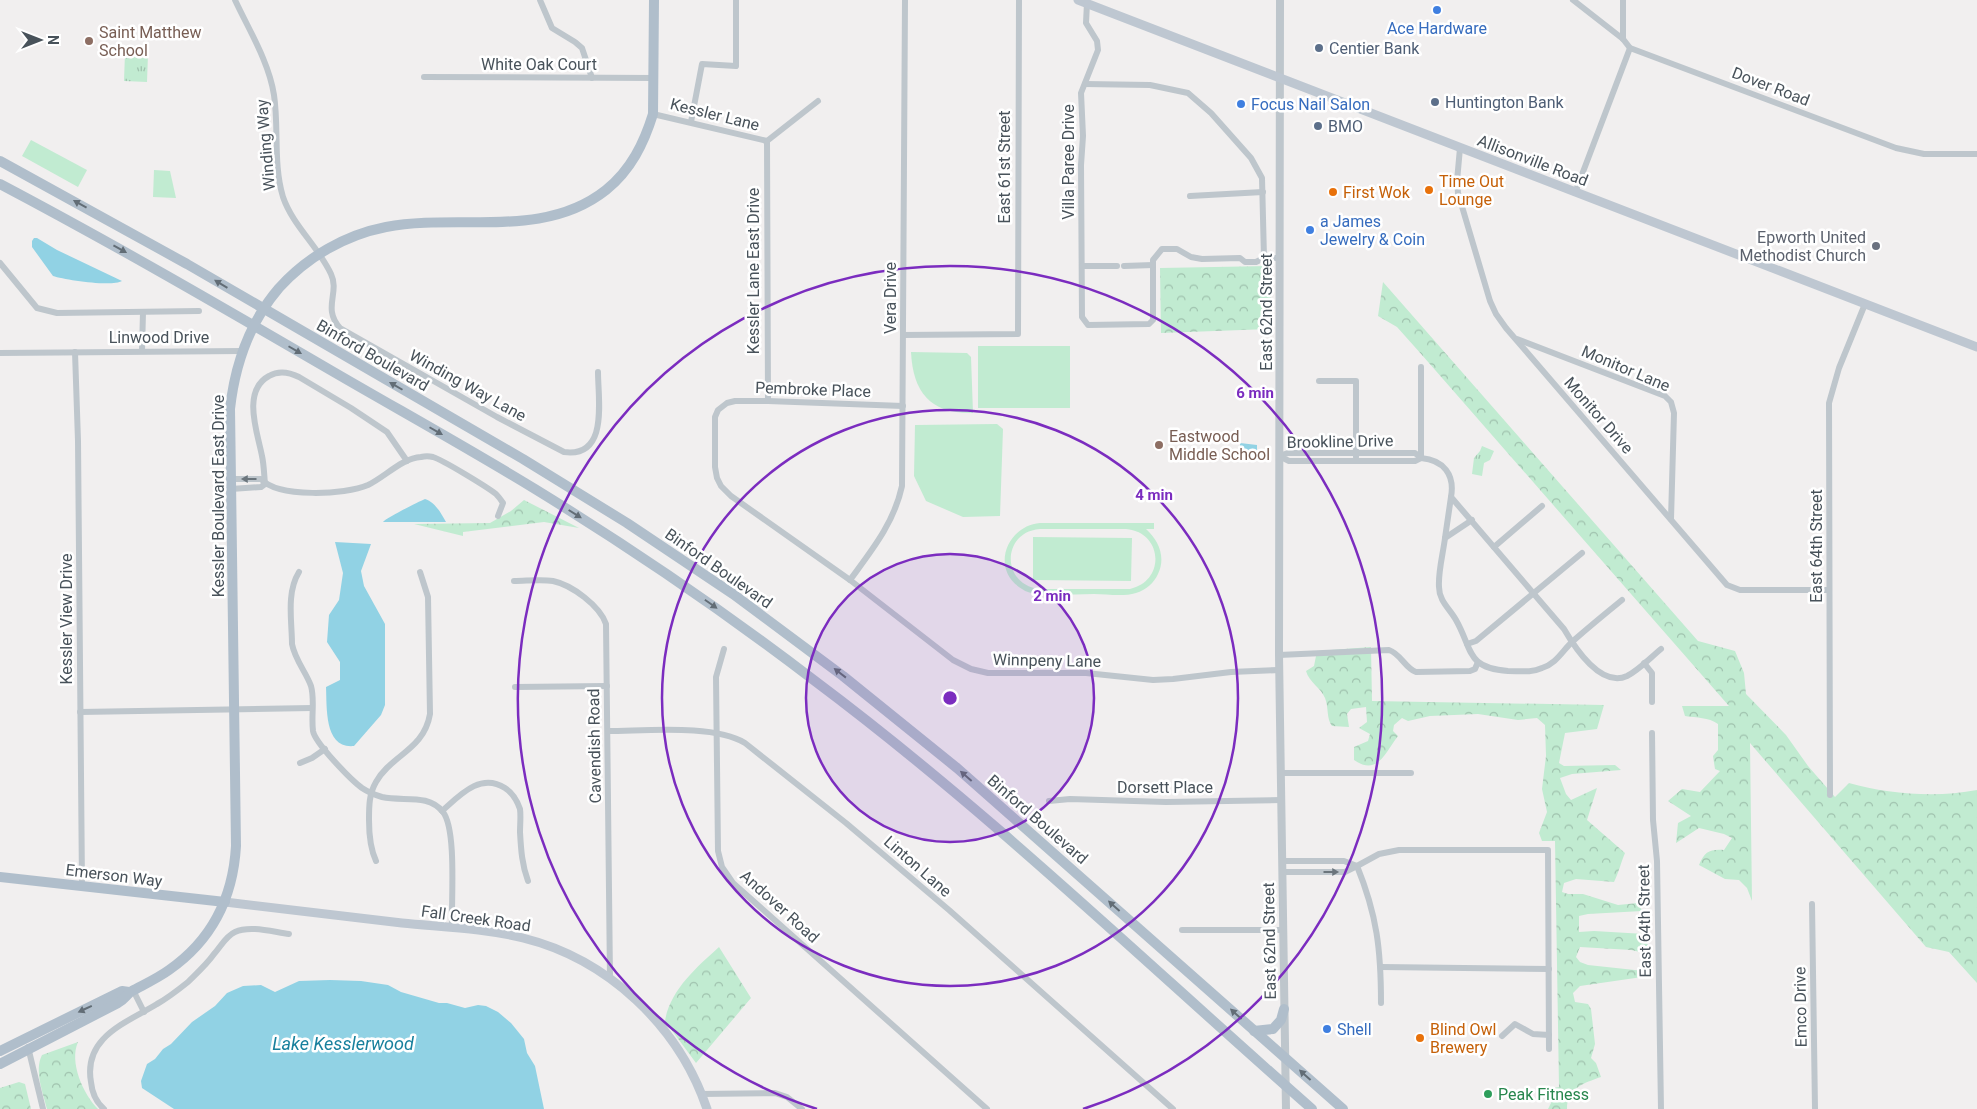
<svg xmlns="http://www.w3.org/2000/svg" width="1977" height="1109" font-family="Roboto,sans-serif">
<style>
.grass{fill:url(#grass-tufts)}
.forest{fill:url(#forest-crowns)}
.garden{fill:#c1ebd1;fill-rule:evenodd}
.water{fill:#91d2e4}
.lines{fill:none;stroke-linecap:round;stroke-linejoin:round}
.minor{stroke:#bec6cc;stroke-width:6}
.tertiary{stroke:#bec6cc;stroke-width:8}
.secondary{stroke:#bec7d1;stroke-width:9}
.primary{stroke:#b0becb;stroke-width:10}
.oneway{fill:#626d76}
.oneway2{fill:#6b757c}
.ring{fill:none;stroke:#7b2cbf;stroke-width:2.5}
.shop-dot{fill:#3f7fe0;stroke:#fff;stroke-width:2}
.education-dot{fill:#8d6e63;stroke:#fff;stroke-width:2}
.service-dot{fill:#5c6f8a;stroke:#fff;stroke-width:2}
.food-dot{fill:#e8710a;stroke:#fff;stroke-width:2}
.worship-dot{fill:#6b7280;stroke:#fff;stroke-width:2}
.leisure-dot{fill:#2e9e5b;stroke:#fff;stroke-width:2}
.labels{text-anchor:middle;stroke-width:5;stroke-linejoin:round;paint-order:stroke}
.shop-label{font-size:16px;fill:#366cbe;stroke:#fff;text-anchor:start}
.education-label{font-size:16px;fill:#785e54;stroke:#fff;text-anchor:start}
.service-label{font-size:16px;fill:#4e5e75;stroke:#fff;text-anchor:start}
.street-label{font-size:16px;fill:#48525a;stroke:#fff}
.food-label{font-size:16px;fill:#c56008;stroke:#fff;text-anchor:start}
.worship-label{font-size:16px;fill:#5b616d;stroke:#fff;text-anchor:end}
.leisure-label{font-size:16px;fill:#27864d;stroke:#fff;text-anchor:start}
.water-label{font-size:18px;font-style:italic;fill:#18809d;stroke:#fff}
.centre{fill:#7b2cbf;stroke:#fff;stroke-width:2.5}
.ring-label{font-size:15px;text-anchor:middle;font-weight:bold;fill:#7b2cbf;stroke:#fff;stroke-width:5;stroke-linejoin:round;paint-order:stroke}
</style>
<defs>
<pattern id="grass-tufts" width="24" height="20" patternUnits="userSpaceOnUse" patternTransform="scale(1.25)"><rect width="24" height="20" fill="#c1ebd1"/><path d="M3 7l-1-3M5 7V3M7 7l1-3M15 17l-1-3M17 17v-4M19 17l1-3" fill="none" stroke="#9fc1ad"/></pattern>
<pattern id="forest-crowns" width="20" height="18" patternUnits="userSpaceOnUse" patternTransform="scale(1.25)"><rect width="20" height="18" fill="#c1ebd1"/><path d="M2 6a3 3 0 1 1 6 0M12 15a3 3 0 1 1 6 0" fill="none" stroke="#9fc1ad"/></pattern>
</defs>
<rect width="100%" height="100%" fill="#f1efef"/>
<g class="grass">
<polygon points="125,53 148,54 147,82 124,81"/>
<polygon points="1482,446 1494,451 1490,460 1484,463 1482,476 1472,474 1474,458 1480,451"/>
</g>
<g class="forest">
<polygon points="1272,263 1269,329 1161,333 1160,268 1269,266"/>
<path d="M1383,282L1698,641L1735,651L1744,673L1746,694L1786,735L1808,766L1835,797L1849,783C1888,794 1936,798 1977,790V983L1949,952L1926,947L1750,743L1752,901L1747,888L1739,880L1725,879L1699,865C1705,851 1710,849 1724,850L1732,838L1724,834L1699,828L1676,843L1678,823L1691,816L1668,801L1682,789L1700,792L1720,771L1715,769L1713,756L1718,750V724C1708,717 1697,718 1685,716L1682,706H1729L1422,355L1397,327L1378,316Z"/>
<polygon points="524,500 579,528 544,522 463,532 463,536 414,524 490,523 511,511"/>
<path d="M1371,647L1372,701L1604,705L1597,729L1565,733L1559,763L1564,766L1615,765L1621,770L1572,774L1560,778L1566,794L1571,800L1597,788L1587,820L1625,853C1621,862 1619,872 1614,882L1576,879L1564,883L1562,892L1568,894H1583L1618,905L1638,903L1642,911L1588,914L1579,916V932L1594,931L1645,934L1650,954L1631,950L1580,947L1576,957L1580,962L1588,965L1644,971L1649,976L1580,986L1573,993L1575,1002L1588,1004L1591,1009L1595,1044L1591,1058L1596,1063L1601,1077C1584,1083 1567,1088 1567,1109H1548L1553,1099L1546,1096V1089L1559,1087L1555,841H1542L1539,833L1547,812L1542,789L1546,756L1545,725L1537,718L1518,720L1478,714L1430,716L1408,721L1402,718L1394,725L1393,731L1398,736C1386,751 1378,777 1354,760V747L1368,741L1370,734L1359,728L1367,722L1366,707L1351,709L1347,714L1349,727L1332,726C1326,718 1329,708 1325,698C1321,688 1309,682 1306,671L1314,666L1317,651Z"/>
<path d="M719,947L751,998L696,1063L665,1021C670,990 697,967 719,947Z"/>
<path d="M78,1042C69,1062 83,1094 98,1109H47C43,1093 34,1070 42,1055Z"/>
<polygon points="19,1082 25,1084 31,1109 0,1109 0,1088"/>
</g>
<g class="garden">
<polygon points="31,140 87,170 78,187 22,156"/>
<polygon points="154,170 170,171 176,198 153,197"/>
<rect x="978" y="346" width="92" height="62"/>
<path d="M911,352L967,353L971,357L973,413C931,414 913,393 911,352Z"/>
<polygon points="997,424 1003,429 1000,516 963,517 926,501 914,476 915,425"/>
<path d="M1040,523H1154V529H1146C1159,541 1166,557 1158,574C1154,583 1146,590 1136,593C1123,597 1107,594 1094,594C1075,594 1055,596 1036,594C1031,593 1026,592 1022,589C990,570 1006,526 1040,523ZM1040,529H1126C1163,532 1166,581 1130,589H1040C1001,585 1001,532 1040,529Z"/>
<polygon points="1033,537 1132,538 1131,581 1033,580"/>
</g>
<g class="water">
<path d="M34,238H37L57,250L122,281C112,287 65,280 53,276L32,247V241Z"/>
<polygon points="1240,443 1257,445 1257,458 1240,458"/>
<path d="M425,499C435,502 441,513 446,522H383C386,518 418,502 425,499Z"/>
<path d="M335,542L371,544L361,571L364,586L385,624V705L381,715L354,746C324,749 327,708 326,687L340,680V662L327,642L329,615L339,600L343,573Z"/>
<polygon points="330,980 361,981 388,985 401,992 439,1003 447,1003 465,1008 478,1005 486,1006 498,1012 511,1023 524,1039 527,1053 535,1066 544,1109 174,1109 142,1088 141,1081 147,1064 155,1059 163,1049 171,1044 192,1022 215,1006 227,993 243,986 261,985 275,992 299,981"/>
</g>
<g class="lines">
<g class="minor">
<path d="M235,0C249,30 269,62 274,95C279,128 273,164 283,197C293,226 318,246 331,274C340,293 322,308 340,328L497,417L564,452C609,458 598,400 598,372"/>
<polyline points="540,0 552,28 575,42 582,48 592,78"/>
<polyline points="1573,0 1623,39 1630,48 1896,148 1924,154 1977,154"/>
<polyline points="1623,0 1623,39"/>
<polyline points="1087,3 1086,23 1097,41 1098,50 1081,93 1083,136 1081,165 1082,317 1088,325 1149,324 1153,320 1153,260 1162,249 1177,249 1191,257 1202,259 1240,258 1245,262 1256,262 1264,258 1280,258"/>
<polyline points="424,77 654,78"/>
<polyline points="1085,84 1150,85 1188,93 1211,113 1251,158 1262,178 1264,258"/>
<polyline points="653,114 767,141"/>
<polyline points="691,122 702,64 736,66 736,0"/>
<polyline points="767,141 768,401"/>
<polyline points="767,141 818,101"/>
<polyline points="1460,148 1457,181 1458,193 1490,301 1496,314 1506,328 1727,585 1740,590 1829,590"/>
<polyline points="1575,193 1630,48"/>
<polyline points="1190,196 1263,192"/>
<polyline points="0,263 37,308 57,313 199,311"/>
<polyline points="1082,266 1117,266"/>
<polyline points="1124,266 1153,265"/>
<polyline points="903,335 1018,334 1019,0"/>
<polyline points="1517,339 1665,396 1671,402 1674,413 1671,519"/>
<polyline points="142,351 143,312"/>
<polyline points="75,352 78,441 82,886"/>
<polyline points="0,353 242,351"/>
<path d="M1421,367V458C1444,460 1455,475 1451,497L1564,629C1575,648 1601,688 1627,676C1639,670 1650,658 1661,649"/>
<polyline points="1319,381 1356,381 1356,457"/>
<polyline points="903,406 768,401 735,401 727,403 718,410 715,417 715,467 717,478 721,486 731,496 850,580 953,660 971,669 988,673 1086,673 1153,680 1173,679 1231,672 1279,670"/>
<polygon points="1288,453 1415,453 1421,458 1415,461 1289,461 1279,456"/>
<path d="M231,479H261C278,498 345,495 368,485C385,477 402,458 421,457C425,456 429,456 433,457C443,460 487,487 496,494C498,496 501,500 503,503L498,516"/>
<path d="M265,484C264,474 264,465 262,456C258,434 241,391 269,376C279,370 289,372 299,377L351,408L387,432L407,461"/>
<polyline points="231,489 261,487 265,484"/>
<path d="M1472,520L1445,538C1443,554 1438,572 1439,587C1439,601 1450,609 1456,620C1473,650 1466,668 1508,671C1520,671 1531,673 1542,668C1557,663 1562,651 1573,641C1589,627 1606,613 1622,600"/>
<polyline points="1445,538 1451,497"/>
<polyline points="1494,547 1542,506"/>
<path d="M299,572C286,593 292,622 292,644C295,660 306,672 311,686C315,700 311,716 313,731C315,743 351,780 362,788C368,792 375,795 382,797C403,802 428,793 443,812C457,830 451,903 452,928"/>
<path d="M850,580C872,550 894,523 902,486L905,0"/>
<path d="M514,581C526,581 541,579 553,581C572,585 600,606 606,624L610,979"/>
<polyline points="1467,644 1476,641 1582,553"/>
<polyline points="724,649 716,677 718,851 722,867 733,883 987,1109"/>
<path d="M1279,655L1389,650C1401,654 1405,668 1416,672L1470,671L1475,669L1478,662"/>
<polyline points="1644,663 1652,673 1652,702"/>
<polyline points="515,687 607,686"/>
<polyline points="80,712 312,708"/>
<path d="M608,731C645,731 714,724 745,743L846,823L949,910L1173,1109"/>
<polyline points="1652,733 1653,820 1657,861 1661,1109"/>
<polyline points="300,763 312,758 325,749"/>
<polyline points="1280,773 1411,773"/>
<polyline points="1830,795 1829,403 1839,368 1865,304"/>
<polyline points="1049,801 1070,799 1166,802 1281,800"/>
<path d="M442,811C459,796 480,772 505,788C513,793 517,800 520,809C521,816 520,825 520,832C521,850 522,865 528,881"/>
<path d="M376,861C370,848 369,835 369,820C369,806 369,794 376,782C391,755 424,750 430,714L428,597L420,572"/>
<polyline points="1282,861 1344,861 1357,866 1345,872 1282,872"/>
<polyline points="1812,904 1815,1109"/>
<polyline points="1182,930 1283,930"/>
<polyline points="1381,967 1549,969"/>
<polyline points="133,990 144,1012"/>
<path d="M1381,1003C1381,950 1377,915 1357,866L1379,854L1399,850H1548L1549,1049"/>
<polyline points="1502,1036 1515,1024 1533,1034 1549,1035"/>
<polyline points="28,1047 43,1109"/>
<polyline points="701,1094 775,1093 787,1097 802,1109"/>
<path d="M104,1109C96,1102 92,1093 91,1082C83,1037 126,1023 157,1004C168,998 178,990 188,982C197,973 207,964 214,954C221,946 226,936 235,932C250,925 273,932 289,934"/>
</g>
<polyline class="tertiary" points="1280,0 1279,655 1286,1109"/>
<g class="secondary">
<polyline points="1078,0 1977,347"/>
<path d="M225,902C284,909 343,916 402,923C442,927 484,928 523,938C608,959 679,1026 707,1109"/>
</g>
<g class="primary">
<polyline points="0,161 187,264 523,459 627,523 733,594 843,676 957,768 1343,1109"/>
<path d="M0,184C112,243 222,307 332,371C399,410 468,448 535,489C631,548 725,612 815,681C990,812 1148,965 1312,1109"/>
<polyline points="0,877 225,902"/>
<polyline points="1254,1031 1273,1029 1281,1020 1284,1009"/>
<polyline points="0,1051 122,991 129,992"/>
<path d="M0,1064L118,1003C125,999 127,994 132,991C145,984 158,978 169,970C212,940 233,898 236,846L230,409C235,364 249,323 279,288C307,257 345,235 386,227C459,213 543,240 606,190C631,170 644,143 653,114L654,0"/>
</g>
</g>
<defs><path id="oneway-solid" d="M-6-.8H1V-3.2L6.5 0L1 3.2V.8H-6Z" transform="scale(1.25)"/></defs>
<g class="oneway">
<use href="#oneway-solid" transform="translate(80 204) rotate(-151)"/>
<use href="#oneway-solid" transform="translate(120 249) rotate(29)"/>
<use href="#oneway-solid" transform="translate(221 284) rotate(-149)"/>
<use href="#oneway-solid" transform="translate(295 350) rotate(30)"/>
<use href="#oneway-solid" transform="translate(396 386) rotate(-150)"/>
<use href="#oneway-solid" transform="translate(436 431) rotate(30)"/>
<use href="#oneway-solid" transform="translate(575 514) rotate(32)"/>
<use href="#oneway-solid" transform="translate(711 604) rotate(35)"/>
<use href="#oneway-solid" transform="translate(840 673) rotate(-142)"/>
<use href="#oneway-solid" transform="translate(966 776) rotate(-139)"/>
<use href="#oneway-solid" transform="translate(1114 906) rotate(-138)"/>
<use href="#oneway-solid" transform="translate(85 1009) rotate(155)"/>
<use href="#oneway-solid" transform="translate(1236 1014) rotate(-138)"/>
<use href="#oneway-solid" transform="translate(1305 1075) rotate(-138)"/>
</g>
<g class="oneway2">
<use href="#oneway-solid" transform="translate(249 479) rotate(180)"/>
<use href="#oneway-solid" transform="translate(1331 872)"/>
</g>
<circle cx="950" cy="698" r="144" fill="#7b2cbf" fill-opacity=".12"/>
<g class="ring">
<circle cx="950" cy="698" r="144"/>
<circle cx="950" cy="698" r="288"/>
<path d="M817 1109A432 432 0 1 1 1083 1109"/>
</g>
<g class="shop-dot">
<circle cx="1437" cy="10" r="5"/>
<circle cx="1241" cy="104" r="5"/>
<circle cx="1310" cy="230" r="5"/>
<circle cx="1327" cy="1029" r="5"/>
</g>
<g class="education-dot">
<circle cx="89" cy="41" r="5"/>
<circle cx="1159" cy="445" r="5"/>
</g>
<g class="service-dot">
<circle cx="1319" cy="48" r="5"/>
<circle cx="1435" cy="102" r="5"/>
<circle cx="1318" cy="126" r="5"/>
</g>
<g class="food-dot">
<circle cx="1429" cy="190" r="5"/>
<circle cx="1333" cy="192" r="5"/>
<circle cx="1420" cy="1038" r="5"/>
</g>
<circle class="worship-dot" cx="1876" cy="246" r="5"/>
<circle class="leisure-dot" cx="1488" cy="1094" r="5"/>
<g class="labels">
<g class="shop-label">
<text x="1437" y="34" text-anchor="middle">Ace Hardware</text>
<text x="1251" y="110">Focus Nail Salon</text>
<text x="1320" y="227">a James<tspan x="1320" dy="18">Jewelry &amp; Coin</tspan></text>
<text x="1337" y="1035">Shell</text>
</g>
<g class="education-label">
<text x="99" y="38">Saint Matthew<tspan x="99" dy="18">School</tspan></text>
<text x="1169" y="442">Eastwood<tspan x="1169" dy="18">Middle School</tspan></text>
</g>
<g class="service-label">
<text x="1329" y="54">Centier Bank</text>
<text x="1445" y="108">Huntington Bank</text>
<text x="1328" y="132">BMO</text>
</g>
<g class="street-label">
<text x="539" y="70">White Oak Court</text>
<text transform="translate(1771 86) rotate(21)" y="6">Dover Road</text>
<text transform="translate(715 114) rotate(14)" y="6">Kessler Lane</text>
<text transform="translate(265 145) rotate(-95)" y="6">Winding Way</text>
<text transform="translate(1533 160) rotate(21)" y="6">Allisonville Road</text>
<text transform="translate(1068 162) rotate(-90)" y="6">Villa Paree Drive</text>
<text transform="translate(1004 167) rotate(-90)" y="6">East 61st Street</text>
<text transform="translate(753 271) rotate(-90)" y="6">Kessler Lane East Drive</text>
<text transform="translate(890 298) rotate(-90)" y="6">Vera Drive</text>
<text transform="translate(1266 312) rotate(-90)" y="6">East 62nd Street</text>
<text x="159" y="343">Linwood Drive</text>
<text transform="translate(373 355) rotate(30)" y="6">Binford Boulevard</text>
<text transform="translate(1626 368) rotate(23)" y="6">Monitor Lane</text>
<text transform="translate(468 385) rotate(29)" y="6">Winding Way Lane</text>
<text transform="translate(813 389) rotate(2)" y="6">Pembroke Place</text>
<text transform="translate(1599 415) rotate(49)" y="6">Monitor Drive</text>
<text transform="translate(1340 441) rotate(-1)" y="6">Brookline Drive</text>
<text transform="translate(218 496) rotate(-90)" y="6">Kessler Boulevard East Drive</text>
<text transform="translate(1816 546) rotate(-90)" y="6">East 64th Street</text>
<text transform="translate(719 568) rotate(35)" y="6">Binford Boulevard</text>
<text transform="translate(66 619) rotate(-90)" y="6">Kessler View Drive</text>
<text transform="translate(1047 660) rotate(1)" y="6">Winnpeny Lane</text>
<text transform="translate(594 746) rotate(-91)" y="6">Cavendish Road</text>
<text x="1165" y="793">Dorsett Place</text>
<text transform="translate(1038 819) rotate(41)" y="6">Binford Boulevard</text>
<text transform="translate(918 866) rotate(41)" y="6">Linton Lane</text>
<text transform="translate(114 875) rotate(7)" y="6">Emerson Way</text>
<text transform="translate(780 906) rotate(42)" y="6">Andover Road</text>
<text transform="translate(476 918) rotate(8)" y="6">Fall Creek Road</text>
<text transform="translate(1644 921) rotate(-91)" y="6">East 64th Street</text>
<text transform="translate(1269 941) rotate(-91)" y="6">East 62nd Street</text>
<text transform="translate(1800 1007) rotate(-91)" y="6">Emco Drive</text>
</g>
<g class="food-label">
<text x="1439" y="187">Time Out<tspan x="1439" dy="18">Lounge</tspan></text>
<text x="1343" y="198">First Wok</text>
<text x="1430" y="1035">Blind Owl<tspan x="1430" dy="18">Brewery</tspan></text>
</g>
<g class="worship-label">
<text x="1866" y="243">Epworth United<tspan x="1866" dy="18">Methodist Church</tspan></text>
</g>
<g class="leisure-label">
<text x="1498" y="1100">Peak Fitness</text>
</g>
<g class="water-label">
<text x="343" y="1050">Lake Kesslerwood</text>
</g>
</g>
<circle cx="950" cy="698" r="8" class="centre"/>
<g class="ring-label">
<text x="1255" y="398">6 min</text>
<text x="1154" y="500">4 min</text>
<text x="1052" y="601">2 min</text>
</g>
<g transform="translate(40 40) rotate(90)" stroke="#ffffff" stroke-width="4" paint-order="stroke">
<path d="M0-4L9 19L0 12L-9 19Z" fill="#48525a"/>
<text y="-8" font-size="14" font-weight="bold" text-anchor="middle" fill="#48525a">N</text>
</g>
</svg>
